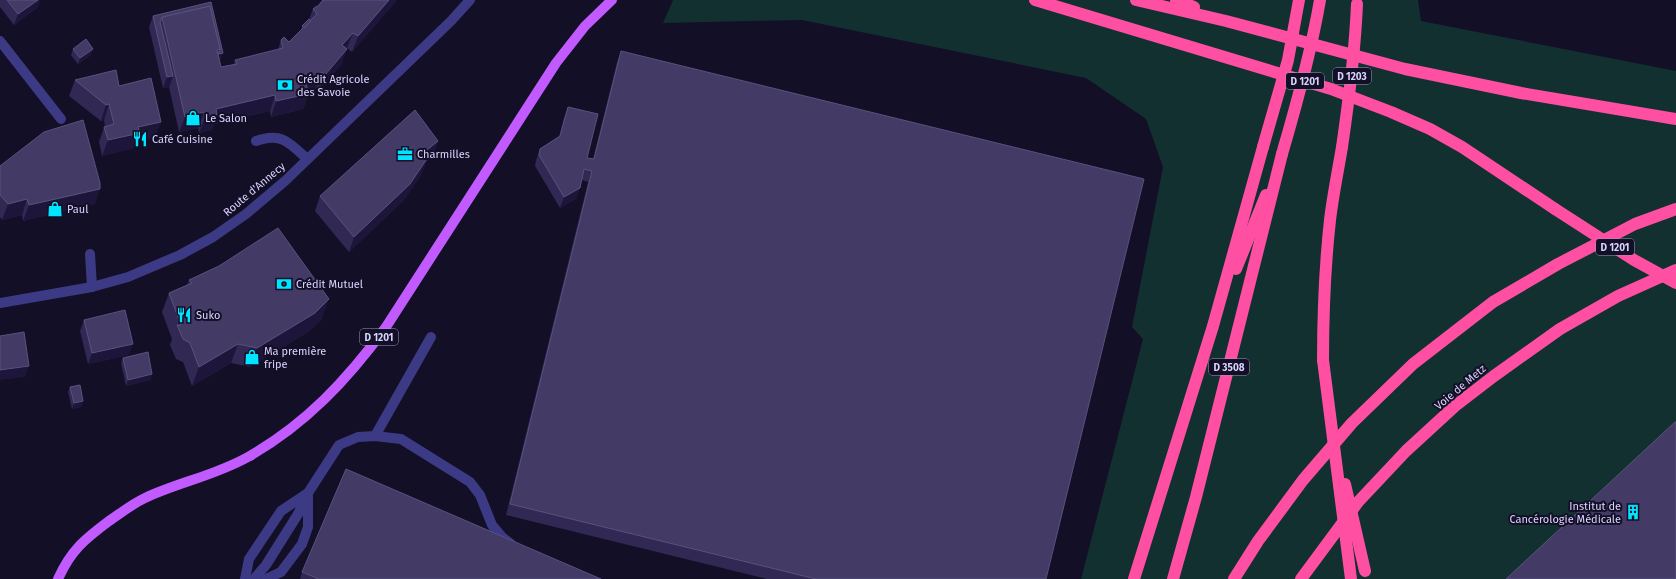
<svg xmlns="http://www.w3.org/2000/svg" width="1676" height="579" font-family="'Fira Sans',sans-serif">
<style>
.green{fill:#12302f}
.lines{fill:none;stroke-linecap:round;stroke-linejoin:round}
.minor{stroke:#3d3a85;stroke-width:10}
.major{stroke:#c25bff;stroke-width:10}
.highway{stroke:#ff4fa3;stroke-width:12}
.highway-bridge{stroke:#ff4fa3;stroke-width:12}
.wall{fill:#312854}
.shaded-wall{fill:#1d163a}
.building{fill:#433a66;stroke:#5a527e}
.labels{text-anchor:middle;stroke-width:4;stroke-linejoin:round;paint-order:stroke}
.shield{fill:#130f26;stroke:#9e99be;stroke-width:1}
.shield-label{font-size:10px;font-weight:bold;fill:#d9d4ff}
.poi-label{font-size:11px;fill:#d9d4ff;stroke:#130f26;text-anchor:start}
.street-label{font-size:11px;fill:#d9d4ff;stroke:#130f26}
</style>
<rect width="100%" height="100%" fill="#130f26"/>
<polygon class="green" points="673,0 1418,0 1421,21 1676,71 1676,579 1081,579 1143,339 1132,327 1163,167 1146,119 1086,78 802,20 663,23"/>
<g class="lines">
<g class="minor">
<polyline points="0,41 61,119"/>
<path d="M256,141C281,132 289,142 307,159"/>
<polyline points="90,254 92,287"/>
<polyline points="0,303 92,287 128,277 180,255 213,237 246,214 285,181 451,21 470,0"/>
<polyline points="375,436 431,337"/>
<polyline points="245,579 249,559 281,511 308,493"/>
<polyline points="254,579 266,565 298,514 308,493 339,445 358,437 375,436 401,439 470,482 480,495 492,525 502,537 511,544"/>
<polyline points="266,579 281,572 302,544 308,527 308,497"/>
</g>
<path class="major" d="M58,579C71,550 85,539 109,521C121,513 132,504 145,498C179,482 214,476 248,457C306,424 347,380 386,327L556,63L585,26L612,0"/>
<g class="highway">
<polyline points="1035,0 1331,89 1391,112 1430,129 1462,147 1555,209"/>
<polyline points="1136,0 1226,21 1405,69 1521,93 1676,119"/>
<polyline points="1176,0 1194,7"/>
<polyline points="1236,269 1266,195"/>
<path d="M1323,360C1323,313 1325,266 1330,220C1333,195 1338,171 1342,147"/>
<polyline points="1134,579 1213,326 1263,147"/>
<polyline points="1173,579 1196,497 1282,154"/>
<polyline points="1234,579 1258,541 1303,480 1352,423 1413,364 1493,302 1558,264 1635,224 1676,209"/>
<polyline points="1301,579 1358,502 1406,451 1455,406 1494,376 1560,329 1618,296 1676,270"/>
</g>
<g class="highway-bridge">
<polyline points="1263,147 1288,60 1299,0"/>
<path d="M1342,147C1349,99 1355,52 1357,4"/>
<path d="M1282,154C1297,103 1311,53 1320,0"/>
<polyline points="1555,209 1634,260 1676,283"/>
<polyline points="1323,360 1351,579"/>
<polyline points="1345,484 1365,571"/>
</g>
</g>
<g class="wall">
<polygon points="0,0 40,0 37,8 14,25 0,7"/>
<polygon points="323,0 397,0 352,52 347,48 341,65 319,90 316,88 310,94 308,95 303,109 271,117 270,111 214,124 212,130 199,133 198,128 179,132 169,87 163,88 149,27 153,16 211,2 223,53 219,62 221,67 234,64 235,60 278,50 281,40 289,42 301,31 302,26 309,19 313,9 317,7"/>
<polygon points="73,49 91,55 78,64 71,55"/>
<polygon points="621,51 1046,579 767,579 506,515 588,182 582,180 576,199 560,208 535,166 536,160 540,149 559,137 564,118 568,107 587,158 593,159 617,62"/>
<polygon points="75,80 119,86 155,137 136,142 134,148 102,156 99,142 104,127 105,127 104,120 101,121 69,96"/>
<polygon points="438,141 432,157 426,162 421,175 404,200 349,252 315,211 320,196"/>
<polygon points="0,166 95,204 23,221 22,215 2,220 0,217"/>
<polygon points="189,280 322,319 308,332 250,367 231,363 192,386 183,362 176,359 170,345 172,339 162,312 169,293 187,285"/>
<polygon points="84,320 129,355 88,364 80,331"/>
<polygon points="123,358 152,374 150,380 126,386 121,363"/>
<polygon points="70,387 83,401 81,407 72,409 68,392"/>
<polygon points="302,572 601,579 300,579"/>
</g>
<g class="shaded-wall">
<polygon points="38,0 40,0 37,8 14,25 18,14"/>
<polygon points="389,0 397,0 352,52 358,36"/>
<polygon points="353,33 347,48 337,61 342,45"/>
<polygon points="93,49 91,55 78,64 80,58"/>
<polygon points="220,49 223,53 219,64 217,50"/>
<polygon points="347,49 341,65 319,90 325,75"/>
<polygon points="322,72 316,88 310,94 308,95 303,109 271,117 276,101 306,81"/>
<polygon points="173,76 169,87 163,88 167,77"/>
<polygon points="275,95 270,111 214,124 212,130 199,133 205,118 216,109"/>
<polygon points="109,104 104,120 101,121 106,105"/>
<polygon points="204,112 198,128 179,132 185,117"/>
<polygon points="161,122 155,137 136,142 134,148 102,156 108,140 138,127"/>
<polygon points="438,141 432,157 426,162 421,175 404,200 349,252 354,237 422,154"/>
<polygon points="580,188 576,199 560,208 564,197"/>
<polygon points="100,189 95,204 23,221 29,205"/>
<polygon points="27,199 22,215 2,220 8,204"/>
<polygon points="329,299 322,319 308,332 250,367 257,348"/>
<polygon points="133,344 129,355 88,364 92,353"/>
<polygon points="238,344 231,363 192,386 199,367"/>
<polygon points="29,366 25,377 0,380 0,370"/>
<polygon points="152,374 150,380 126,386 128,380"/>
<polygon points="83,401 81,407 72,409 74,403"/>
</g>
<g class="building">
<polygon points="7,0 38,0 18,14"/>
<polygon points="323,0 389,0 358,36 353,33 342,45 347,49 325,75 322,72 315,79 306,81 308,94 276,101 275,95 216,109 217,115 205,118 204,112 185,117 162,17 210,6 220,49 217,50 221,67 237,64 235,60 283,48 281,40 284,37 289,42 317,14 313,9 317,6 317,7"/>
<polygon points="211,2 223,53 218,54 220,49 210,6 162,17 160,22 173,76 167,77 153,16"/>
<polygon points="309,19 311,21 304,28 302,26"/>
<polygon points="86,39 93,49 80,58 73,49"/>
<polygon points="621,51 1144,179 1046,579 816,579 510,504 592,171 584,169 580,188 564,197 539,155 540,149 560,136 568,107 598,114 587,158 594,159"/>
<polygon points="116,70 119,86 151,78 161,122 138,127 140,133 108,140 104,127 114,124 109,104 106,105 75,80"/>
<polygon points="415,110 438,141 422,154 426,160 410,184 354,237 320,196"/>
<polygon points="83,120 100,183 100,189 29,205 27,199 8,204 0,195 0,166 44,132"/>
<polygon points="278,228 329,299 315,313 257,348 238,344 199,367 190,343 183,339 177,325 181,325 169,293 192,283 189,280 219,266"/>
<polygon points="125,310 133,344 92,353 84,320"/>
<polygon points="24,332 29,366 0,370 0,336"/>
<polygon points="148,352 152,374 128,380 123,358"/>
<polygon points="80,385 83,401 74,403 70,387"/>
<polygon points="1675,422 1676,422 1676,579 1506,579"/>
<polygon points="346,469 601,579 319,579 302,572"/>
</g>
<defs>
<g id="bank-bare" transform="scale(1.2)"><path d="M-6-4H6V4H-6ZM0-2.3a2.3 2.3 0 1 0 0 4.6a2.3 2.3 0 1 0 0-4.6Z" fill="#00e5ff" stroke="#130f26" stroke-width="2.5" paint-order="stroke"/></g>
<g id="shop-bare" transform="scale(1.2)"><path d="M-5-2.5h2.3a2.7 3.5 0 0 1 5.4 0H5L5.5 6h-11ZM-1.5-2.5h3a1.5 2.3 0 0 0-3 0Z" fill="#00e5ff" stroke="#130f26" stroke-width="2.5" paint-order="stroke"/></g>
<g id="restaurant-bare" transform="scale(1.2)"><path d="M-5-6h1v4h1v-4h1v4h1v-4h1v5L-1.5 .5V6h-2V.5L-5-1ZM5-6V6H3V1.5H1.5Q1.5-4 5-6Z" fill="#00e5ff" stroke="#130f26" stroke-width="2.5" paint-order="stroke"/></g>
<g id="office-bare" transform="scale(1.2)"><path d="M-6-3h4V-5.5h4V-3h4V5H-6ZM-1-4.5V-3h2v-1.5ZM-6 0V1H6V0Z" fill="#00e5ff" stroke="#130f26" stroke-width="2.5" paint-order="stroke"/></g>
<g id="building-bare" transform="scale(1.2)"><path d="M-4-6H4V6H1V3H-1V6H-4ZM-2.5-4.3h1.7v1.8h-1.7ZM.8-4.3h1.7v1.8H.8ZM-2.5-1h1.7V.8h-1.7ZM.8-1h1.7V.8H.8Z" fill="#00e5ff" stroke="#130f26" stroke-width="2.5" paint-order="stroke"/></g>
</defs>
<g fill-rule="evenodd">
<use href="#bank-bare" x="285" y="85"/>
<use href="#shop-bare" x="193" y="118"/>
<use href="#restaurant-bare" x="140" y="139"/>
<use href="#office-bare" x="405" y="154"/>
<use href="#shop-bare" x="55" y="209"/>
<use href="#bank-bare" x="284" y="284"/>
<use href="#restaurant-bare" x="184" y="315"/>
<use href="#shop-bare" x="252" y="357"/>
<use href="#building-bare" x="1633" y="512"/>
</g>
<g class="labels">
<g class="shield">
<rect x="1333" y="68" width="38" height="16" rx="3"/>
<rect x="1286" y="73" width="38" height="16" rx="3"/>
<rect x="1596" y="239" width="38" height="16" rx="3"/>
<rect x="360" y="329" width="38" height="16" rx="3"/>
<rect x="1209" y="359" width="40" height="16" rx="3"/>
</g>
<g class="shield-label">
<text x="1352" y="80">D 1203</text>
<text x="1305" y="85">D 1201</text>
<text x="1615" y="251">D 1201</text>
<text x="379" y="341">D 1201</text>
<text x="1229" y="371">D 3508</text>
</g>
<g class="poi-label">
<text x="297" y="83">Crédit Agricole<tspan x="297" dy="13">des Savoie</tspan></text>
<text x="205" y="122">Le Salon</text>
<text x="152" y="143">Café Cuisine</text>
<text x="417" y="158">Charmilles</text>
<text x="67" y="213">Paul</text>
<text x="296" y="288">Crédit Mutuel</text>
<text x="196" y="319">Suko</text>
<text x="264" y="355">Ma première<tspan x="264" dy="13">fripe</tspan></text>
<text x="1621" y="510" text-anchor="end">Institut de<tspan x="1621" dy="13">Cancérologie Médicale</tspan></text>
</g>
<g class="street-label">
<text transform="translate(254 189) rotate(-40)" y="4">Route d'Annecy</text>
<text transform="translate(1460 387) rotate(-40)" y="4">Voie de Metz</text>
</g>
</g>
</svg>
